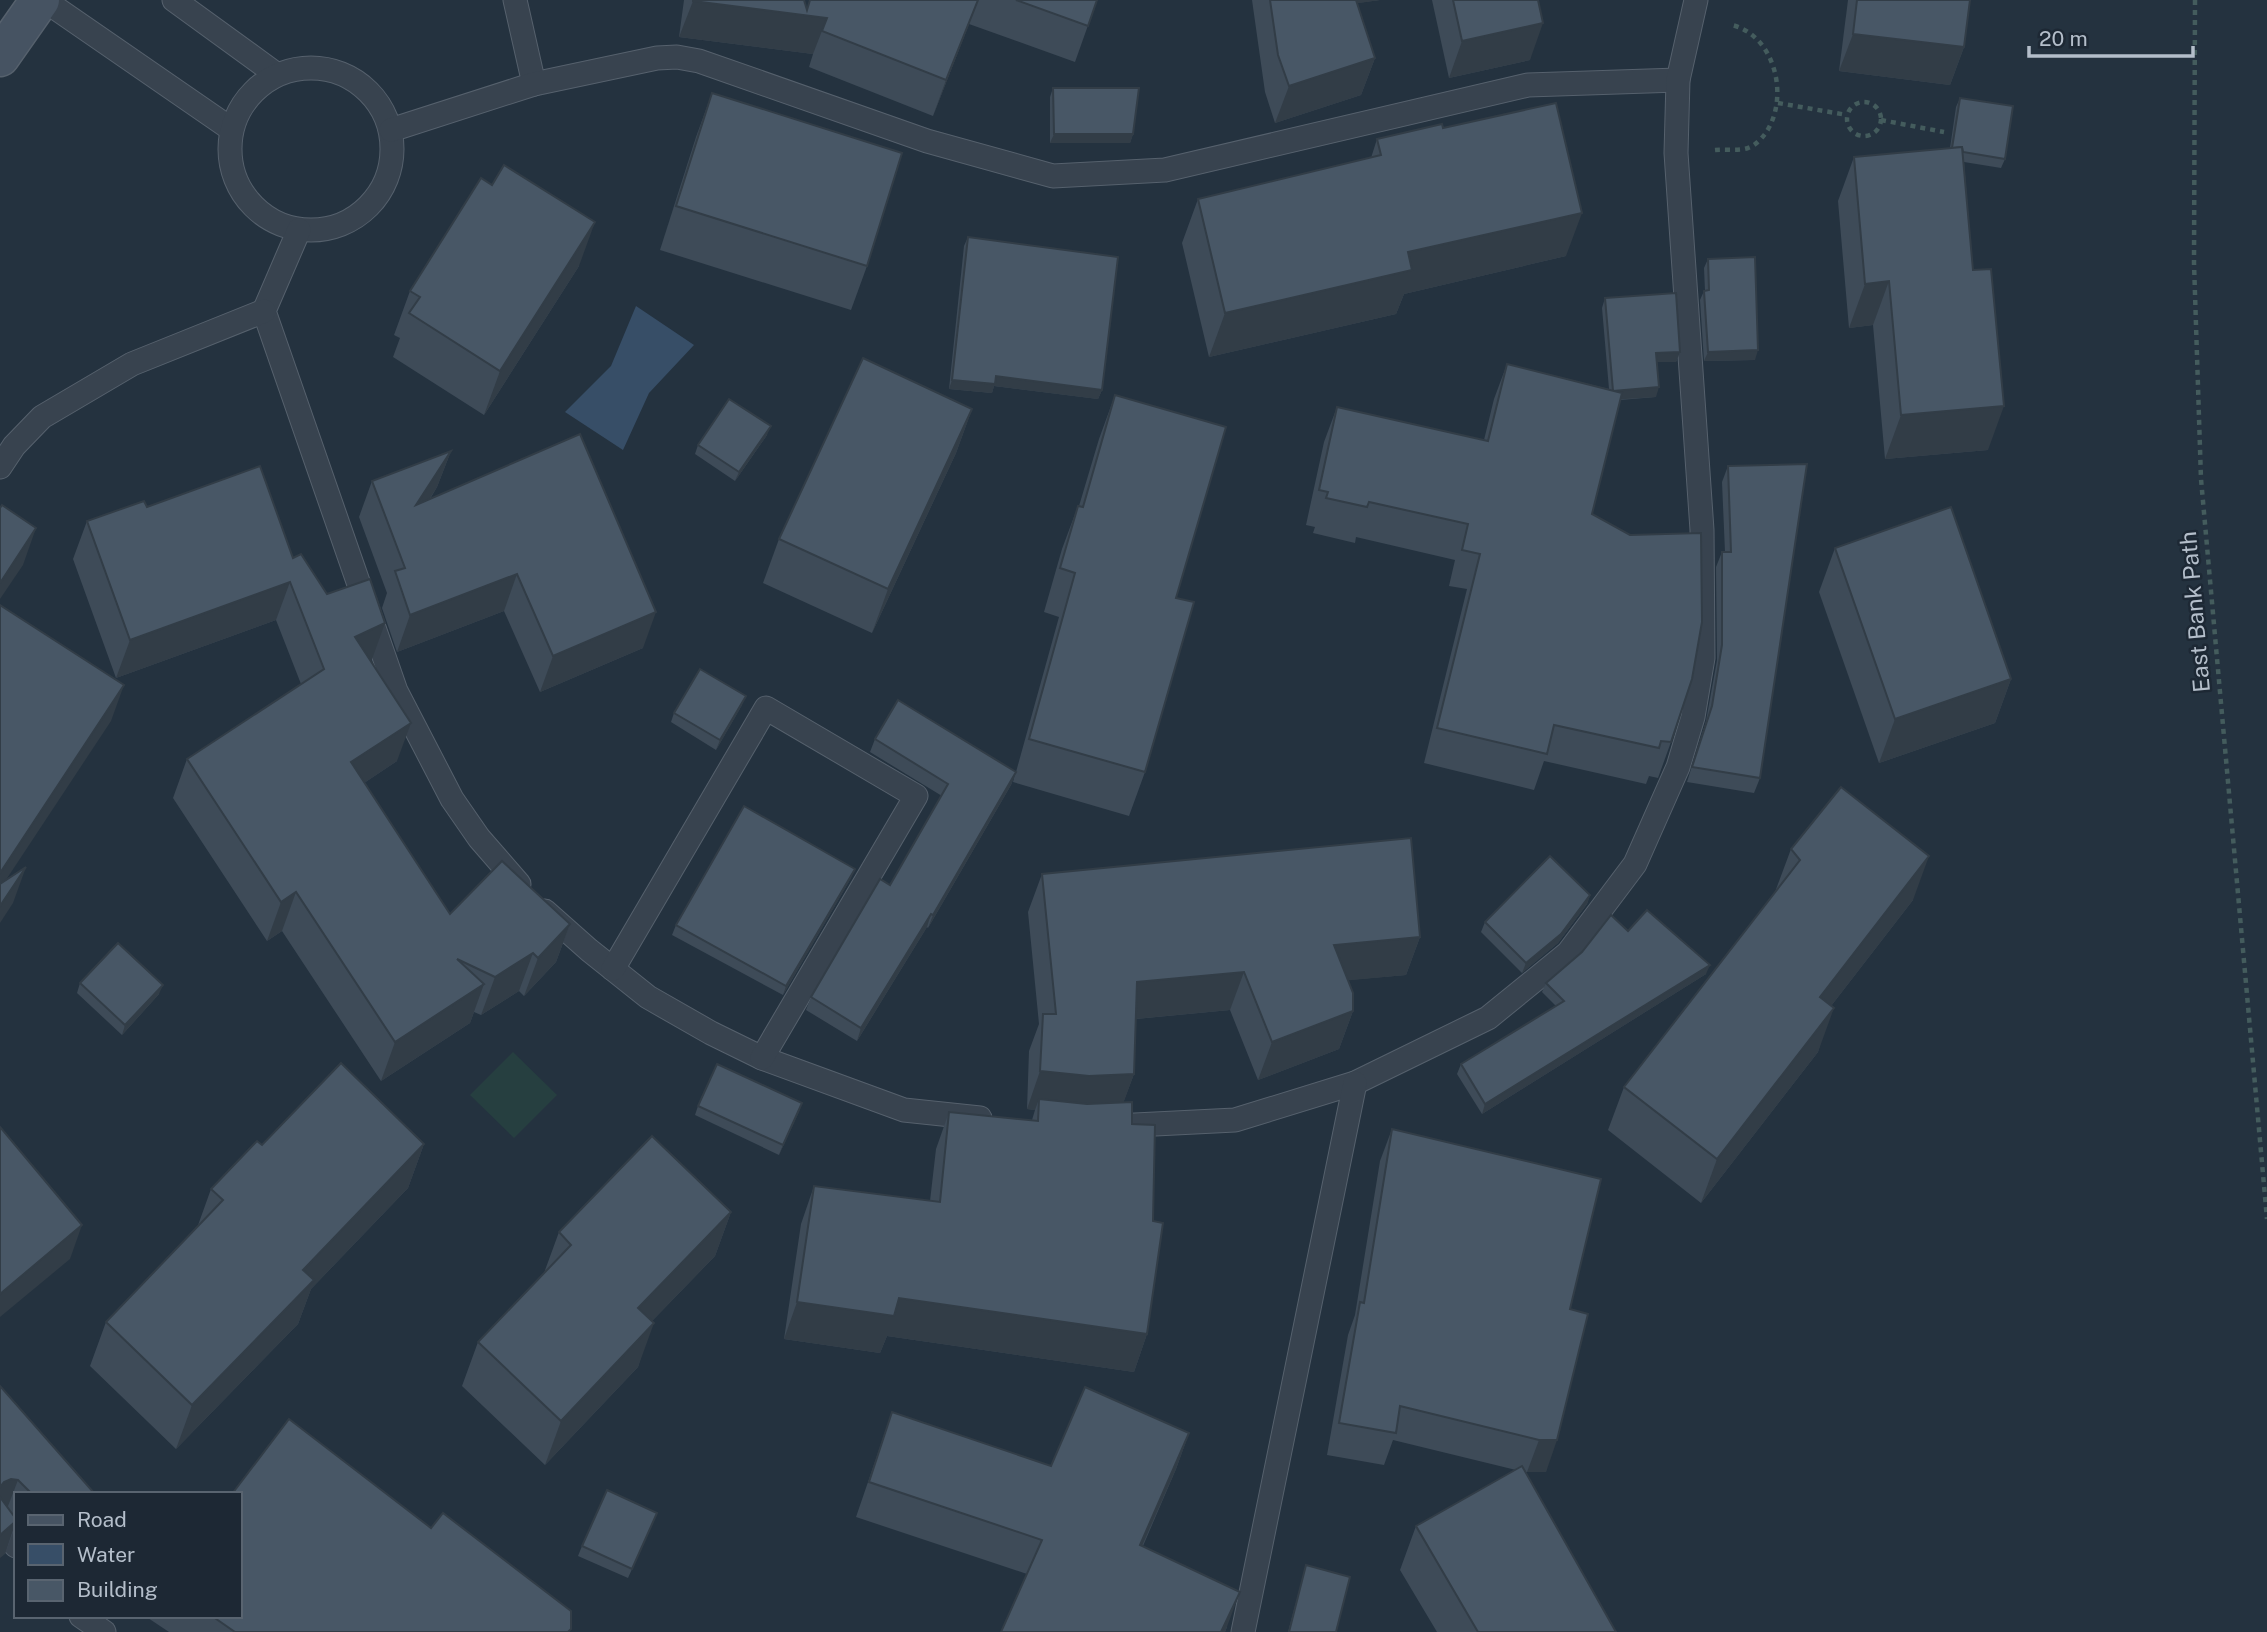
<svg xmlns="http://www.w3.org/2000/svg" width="2267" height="1632" font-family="'Public Sans',sans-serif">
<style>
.green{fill:#263f40}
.water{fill:#374e67}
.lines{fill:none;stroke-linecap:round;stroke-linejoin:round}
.service-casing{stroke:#56616d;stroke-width:25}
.secondary-casing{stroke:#56616d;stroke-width:41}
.path{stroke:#445c5d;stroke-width:4.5;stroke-dasharray:5 5;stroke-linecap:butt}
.service{stroke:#38434f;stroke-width:23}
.secondary{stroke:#465362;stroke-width:38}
.wall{fill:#3e4b58}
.shaded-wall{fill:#323d47}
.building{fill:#485766;stroke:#323d47;stroke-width:2}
.labels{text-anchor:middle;stroke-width:5;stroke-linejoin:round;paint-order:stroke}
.street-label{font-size:23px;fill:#b4beca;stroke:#1d2834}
</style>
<rect width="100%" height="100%" fill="#24323f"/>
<polygon class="green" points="513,1052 557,1095 514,1138 470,1095"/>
<polygon class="water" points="636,306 694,345 649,393 623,450 565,412 611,366"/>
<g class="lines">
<g class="service-casing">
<g id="service">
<polyline points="44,0 231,129"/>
<polyline points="174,0 276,74"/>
<polyline points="515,0 534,84"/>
<circle cx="311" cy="149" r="81"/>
<polyline points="391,130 534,84 657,58 677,57 699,61 927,141 1053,176 1165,170 1528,85 1678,80"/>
<polyline points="299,230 264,311 396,691 452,799 479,838 519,884"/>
<polyline points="0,467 14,446 42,417 132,364 264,311"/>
<polyline points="545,911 589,950 648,997 711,1033 762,1058 904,1110 980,1118"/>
<polyline points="613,969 766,708 916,796 762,1058"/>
<polyline points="1115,1126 1235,1120 1355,1083 1488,1018 1568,953 1635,864 1678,767 1693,717 1703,658 1702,530 1676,153 1678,80 1696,0"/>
<polyline points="0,1527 16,1546"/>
<polyline points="81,1616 104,1632"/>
<polyline points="1243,1632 1355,1083"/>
</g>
</g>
<g class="secondary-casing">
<polyline id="secondary" points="0,57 40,0"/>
</g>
<g class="path">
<polyline points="2195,0 2194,263 2201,479 2267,1219"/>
<circle cx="1864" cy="119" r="17"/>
<polyline points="1778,103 1847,115"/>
<polyline points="1881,120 1944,132"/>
<path d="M1715,150C1726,149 1739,151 1748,148C1755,146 1761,139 1765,134C1790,99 1776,36 1732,25"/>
</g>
<use href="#service" class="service"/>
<use href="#secondary" class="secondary"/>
</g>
<g class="wall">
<polygon points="684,0 804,0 807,9 810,0 1097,0 1075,62 969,24 933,116 809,67 813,54 679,37"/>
<polygon points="1252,0 1380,0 1357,3 1375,58 1361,95 1275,123 1265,92"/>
<polygon points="1432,0 1538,0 1530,60 1449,78"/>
<polygon points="1848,0 1970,0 1964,47 1950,85 1839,71"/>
<polygon points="1053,88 1133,134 1130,143 1050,143 1050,97"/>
<polygon points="712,93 867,266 851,310 660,250 696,137"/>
<polygon points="1960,98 2005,159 2001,168 1964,162 1988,450 1885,459 1873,325 1849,328 1838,201 1854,157 1950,148 1956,107"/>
<polygon points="1443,128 1566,256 1404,294 1396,314 1209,357 1182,243 1198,199 1371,158 1377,139"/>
<polygon points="492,185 579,266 484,415 393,357 400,338 394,335 410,291"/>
<polygon points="968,237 1102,390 1098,399 994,386 992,393 949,389 964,246"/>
<polygon points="1708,259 1755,360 1704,361 1700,300 1704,291 1705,291 1704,268"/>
<polygon points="1605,298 1680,352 1676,362 1657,362 1656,397 1620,400 1592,514 1671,742 1658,778 1649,776 1646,784 1544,761 1534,790 1424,763 1467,589 1449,586 1455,560 1356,537 1355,543 1313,533 1315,527 1306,525 1324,442 1337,407 1484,440 1494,399 1507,364 1609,389 1602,308"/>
<polygon points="1115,395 1176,598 1145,772 1129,816 1013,782 1015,774 1011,785 928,928 927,927 857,1041 806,1010 811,997 890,885 942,796 870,752 875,739 1016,772 1059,617 1044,612 1062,549 1078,506 1079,506 1099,439"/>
<polygon points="972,409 956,453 872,633 763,583 779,539"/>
<polygon points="767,435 735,481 695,454 698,445"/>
<polygon points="451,451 437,487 430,499 643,648 540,692 504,611 397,652 382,608 387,593 359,517 372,481"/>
<polygon points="1728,466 1760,778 1754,793 1687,782 1706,721 1717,660 1716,567 1722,552 1725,552 1722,482"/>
<polygon points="147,507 293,558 371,661 397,761 364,783 450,914 570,924 556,962 524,996 519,991 481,1015 474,1012 470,1023 381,1081 282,931 267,941 173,798 187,759 301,684 276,620 116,678 73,559 87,521"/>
<polygon points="1835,548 2011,679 1995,723 1879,763 1819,592"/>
<polygon points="742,705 716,750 671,722 674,713"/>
<polygon points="1791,849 1913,900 1831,1006 1818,1052 1701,1203 1608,1130 1624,1087 1775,892"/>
<polygon points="1042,874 1420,937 1406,975 1348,980 1353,1011 1339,1049 1258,1080 1230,1010 1136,1019 1134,1074 1123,1103 1132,1124 1147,1334 1134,1372 887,1336 880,1353 784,1339 801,1224 814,1186 930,1201 936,1149 949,1112 1032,1120 1035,1110 1027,1109 1029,1051 1039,1024 1028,912"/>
<polygon points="851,878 783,995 672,935 676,925"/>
<polygon points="1590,895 1587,904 1558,943 1522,973 1481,932 1485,922"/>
<polygon points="1628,931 1706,974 1482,1114 1457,1074 1461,1064 1556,1006 1542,992 1546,983"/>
<polygon points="80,983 159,994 122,1035 77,993"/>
<polygon points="802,1103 779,1155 695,1115 698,1106"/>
<polygon points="1392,1129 1570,1309 1546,1472 1525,1472 1616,1632 1437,1632 1400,1570 1416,1526 1516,1470 1393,1440 1384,1465 1327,1455 1348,1335 1355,1315 1380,1161"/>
<polygon points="424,1144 408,1188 311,1289 298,1324 176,1449 90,1366 106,1322 197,1228 211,1189 262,1145"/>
<polygon points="731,1212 715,1256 652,1321 638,1367 545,1465 462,1386 478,1342 544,1273 559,1232"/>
<polygon points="0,1386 95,1494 16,1494 16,1524 5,1554"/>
<polygon points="892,1412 1051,1466 1189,1433 1176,1469 1143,1546 1227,1627 1225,1632 1001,1632 1027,1574 856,1517"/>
<polygon points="653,1522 628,1578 578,1556 582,1546"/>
<polygon points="431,1528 571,1629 569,1632 169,1632 145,1616 240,1616"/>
<polygon points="1306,1565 1336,1632 1288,1632"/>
</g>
<g class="shaded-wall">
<polygon points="978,0 969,24 933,116 946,80"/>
<polygon points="1334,0 1380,0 1332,7"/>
<polygon points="693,1 827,18 813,54 679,37"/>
<polygon points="1543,23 1530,60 1449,78 1462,41"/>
<polygon points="1853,34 1964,47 1950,85 1839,71"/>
<polygon points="1375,58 1361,95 1275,123 1289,86"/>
<polygon points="1054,134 1133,134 1130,143 1050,143"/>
<polygon points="1582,213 1566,256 1404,294 1396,314 1209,357 1225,313 1408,252"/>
<polygon points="595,222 579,266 484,415 500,371"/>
<polygon points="1889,281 1873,325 1849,328 1865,284"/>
<polygon points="1758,350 1755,360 1704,361 1708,352"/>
<polygon points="1680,352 1676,362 1653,362 1656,353"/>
<polygon points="996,376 1102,390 1098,399 994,386 992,393 949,389 952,380"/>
<polygon points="1659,387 1656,397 1609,400 1613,391"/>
<polygon points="2004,406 1988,450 1885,459 1901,415"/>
<polygon points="972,409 956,453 872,633 888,589"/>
<polygon points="771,426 767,435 735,481 739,472"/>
<polygon points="451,451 437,487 403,541 416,505"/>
<polygon points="36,528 23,565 0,599 0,583"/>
<polygon points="517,574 504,611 397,652 410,615"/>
<polygon points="290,582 276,620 116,678 130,640"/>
<polygon points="656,612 643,648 540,692 553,656"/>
<polygon points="385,623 371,662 355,637"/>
<polygon points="2011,679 1995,723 1879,763 1895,719"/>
<polygon points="124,685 111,721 0,889 0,873"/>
<polygon points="746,696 742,705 716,750 720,740"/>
<polygon points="411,723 397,761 337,801 351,762"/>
<polygon points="1016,772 1011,785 928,928 933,915"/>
<polygon points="1929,856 1913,900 1804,1041 1820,997"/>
<polygon points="26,867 13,903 0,923 0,906"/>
<polygon points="855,869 851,878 783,995 786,986"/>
<polygon points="296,892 282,931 267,941 281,902"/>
<polygon points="1590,895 1587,904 1558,943 1522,973 1526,963"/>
<polygon points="931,914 927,927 857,1041 861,1028"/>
<polygon points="570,924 556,962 524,996 538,958"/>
<polygon points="1420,937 1406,975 1320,983 1334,945"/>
<polygon points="533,953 519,991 481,1015 495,977"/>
<polygon points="1710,965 1706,974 1482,1114 1485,1104"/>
<polygon points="1244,972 1230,1010 1124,1020 1137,982"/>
<polygon points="484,984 470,1023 381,1081 395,1042"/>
<polygon points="163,985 159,994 122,1035 125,1025"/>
<polygon points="1834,1008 1818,1052 1701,1203 1717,1159"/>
<polygon points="1353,1011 1339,1049 1258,1080 1272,1042"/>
<polygon points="1040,1071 1134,1074 1120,1112 1039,1099 1035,1110 1027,1109"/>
<polygon points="802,1103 799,1112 779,1155 783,1145"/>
<polygon points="424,1144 408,1188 311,1289 298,1324 176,1449 192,1405 303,1270"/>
<polygon points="731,1212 715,1256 622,1352 638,1308"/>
<polygon points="82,1225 70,1259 0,1317 0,1294"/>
<polygon points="899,1298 1147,1334 1134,1372 887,1336 880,1353 784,1339 797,1302"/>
<polygon points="654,1323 638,1367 545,1465 561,1421"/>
<polygon points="1189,1433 1176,1469 1127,1580 1140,1545"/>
<polygon points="1539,1440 1557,1440 1546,1472 1527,1472"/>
<polygon points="11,1479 18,1480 5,1514 0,1513 0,1487 4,1482"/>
<polygon points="16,1521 5,1554 0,1558 0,1535"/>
<polygon points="1240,1592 1225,1632 1221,1632"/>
</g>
<g class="building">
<polygon points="693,0 804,0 807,10 810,0 978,0 946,80 822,31 827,18 693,1"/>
<polygon points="1016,0 1097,0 1088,26"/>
<polygon points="1270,0 1356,0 1375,58 1289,86 1278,55"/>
<polygon points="1453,0 1538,0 1543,23 1462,41"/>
<polygon points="1857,0 1970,0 1964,47 1853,34"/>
<polygon points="1053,88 1139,88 1133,134 1054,134"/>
<polygon points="712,93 902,153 867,266 676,206"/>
<polygon points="1960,98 2013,106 2005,159 1963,152 1962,147 1952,148"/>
<polygon points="1556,103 1582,213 1408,252 1412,270 1225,313 1198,199 1381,155 1377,139 1442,124 1443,128"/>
<polygon points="1962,147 1973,270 1991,269 2004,406 1901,415 1889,281 1865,284 1854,157"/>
<polygon points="504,165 595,222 500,371 409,313 420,297 410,291 481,178 492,185"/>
<polygon points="968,237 1118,257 1102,390 996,376 995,384 952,380"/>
<polygon points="1755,257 1758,350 1708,352 1704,291 1709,290 1708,259"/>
<polygon points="1676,293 1680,352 1656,353 1659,387 1613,391 1605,298"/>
<polygon points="863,358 972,409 888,589 779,539"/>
<polygon points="1507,364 1622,393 1592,514 1630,535 1701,533 1702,622 1692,679 1671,742 1661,741 1659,748 1554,725 1547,754 1437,728 1480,554 1462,550 1468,524 1369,502 1367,507 1326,498 1328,492 1319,490 1337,407 1488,441"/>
<polygon points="1115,395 1226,427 1176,598 1194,602 1145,772 1029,739 1075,573 1060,568 1078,506 1083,507"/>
<polygon points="729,399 771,426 739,472 698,445"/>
<polygon points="580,434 656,612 553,656 517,574 410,615 395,571 405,568 372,481 451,451 416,505"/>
<polygon points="1807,464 1760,778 1692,767 1712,706 1722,645 1722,552 1731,552 1728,466"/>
<polygon points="260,466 293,558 301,554 327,594 370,579 385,623 355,637 411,723 351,762 450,914 502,861 570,924 538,958 533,953 495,977 457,959 484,984 395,1042 296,892 281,902 187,759 324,669 290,582 130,640 87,521 144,501 147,507"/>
<polygon points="2,505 36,528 0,583 0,508"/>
<polygon points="1951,507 2011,679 1895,719 1835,548"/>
<polygon points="0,605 124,685 0,873"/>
<polygon points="700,669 746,696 720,740 674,713"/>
<polygon points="898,700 1016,772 933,915 931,914 861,1028 811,997 880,879 890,885 948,784 875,739"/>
<polygon points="1841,787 1929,856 1820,997 1834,1008 1717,1159 1624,1087 1800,860 1791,849"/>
<polygon points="744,806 855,869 786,986 676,925"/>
<polygon points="1411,838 1420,937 1334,945 1353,993 1353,1011 1272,1042 1244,972 1137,982 1134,1074 1089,1076 1040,1071 1043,1014 1056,1014 1042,874"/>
<polygon points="1550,856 1590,895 1561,934 1526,963 1485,922"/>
<polygon points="26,867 0,906 0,884"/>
<polygon points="1647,910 1710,965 1485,1104 1461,1064 1564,1001 1546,983 1582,952 1611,915 1628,931"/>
<polygon points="118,943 163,985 125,1025 80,983"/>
<polygon points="341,1063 424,1144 303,1270 314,1280 192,1405 106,1322 223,1200 211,1189 257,1141 262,1145"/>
<polygon points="717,1064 802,1103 783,1145 698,1106"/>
<polygon points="1039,1099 1087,1104 1132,1102 1132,1124 1155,1125 1153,1221 1163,1223 1147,1334 899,1298 894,1316 797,1302 814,1186 940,1202 949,1112 1038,1121"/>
<polygon points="0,1127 82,1225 0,1294"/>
<polygon points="1392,1129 1601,1179 1570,1309 1588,1314 1557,1440 1539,1440 1400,1406 1396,1433 1339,1423 1360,1302 1364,1303"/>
<polygon points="652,1136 731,1212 638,1308 654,1323 561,1421 478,1342 571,1245 559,1232"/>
<polygon points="0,1386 95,1494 32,1494 18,1480 11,1479 4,1482 0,1487"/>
<polygon points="1085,1387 1189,1433 1140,1545 1240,1592 1221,1632 1001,1632 1042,1540 869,1482 892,1412 1051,1466"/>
<polygon points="289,1419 431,1528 443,1513 571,1611 571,1629 568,1632 235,1632 212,1616 240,1616 240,1494 232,1494"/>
<polygon points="1522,1466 1616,1632 1478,1632 1416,1526"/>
<polygon points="607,1490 657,1513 632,1569 582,1546"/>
<polygon points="0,1497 16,1519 16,1521 0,1535"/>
<polygon points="1306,1565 1350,1577 1336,1632 1289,1632"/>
</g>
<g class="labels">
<g class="street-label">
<text transform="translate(2195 612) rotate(-95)" y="8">East Bank Path</text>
</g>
</g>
<rect x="14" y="1492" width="228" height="126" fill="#1d2834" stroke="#596470" stroke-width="2"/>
<rect x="28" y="1515" width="35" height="10" fill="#465362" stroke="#596470" stroke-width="2"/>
<text x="77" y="1527" font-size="21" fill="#b4beca">Road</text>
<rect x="28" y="1544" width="35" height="21" fill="#374e67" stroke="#596470" stroke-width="2"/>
<text x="77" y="1562" font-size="21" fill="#b4beca">Water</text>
<rect x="28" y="1580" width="35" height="21" fill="#485766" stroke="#596470" stroke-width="2"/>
<text x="77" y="1597" font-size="21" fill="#b4beca">Building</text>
<path d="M2029 46v10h164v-10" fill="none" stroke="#b4beca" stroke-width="3.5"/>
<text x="2039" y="46" font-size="21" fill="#b4beca" stroke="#1d2834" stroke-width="5" paint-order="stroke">20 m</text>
</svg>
